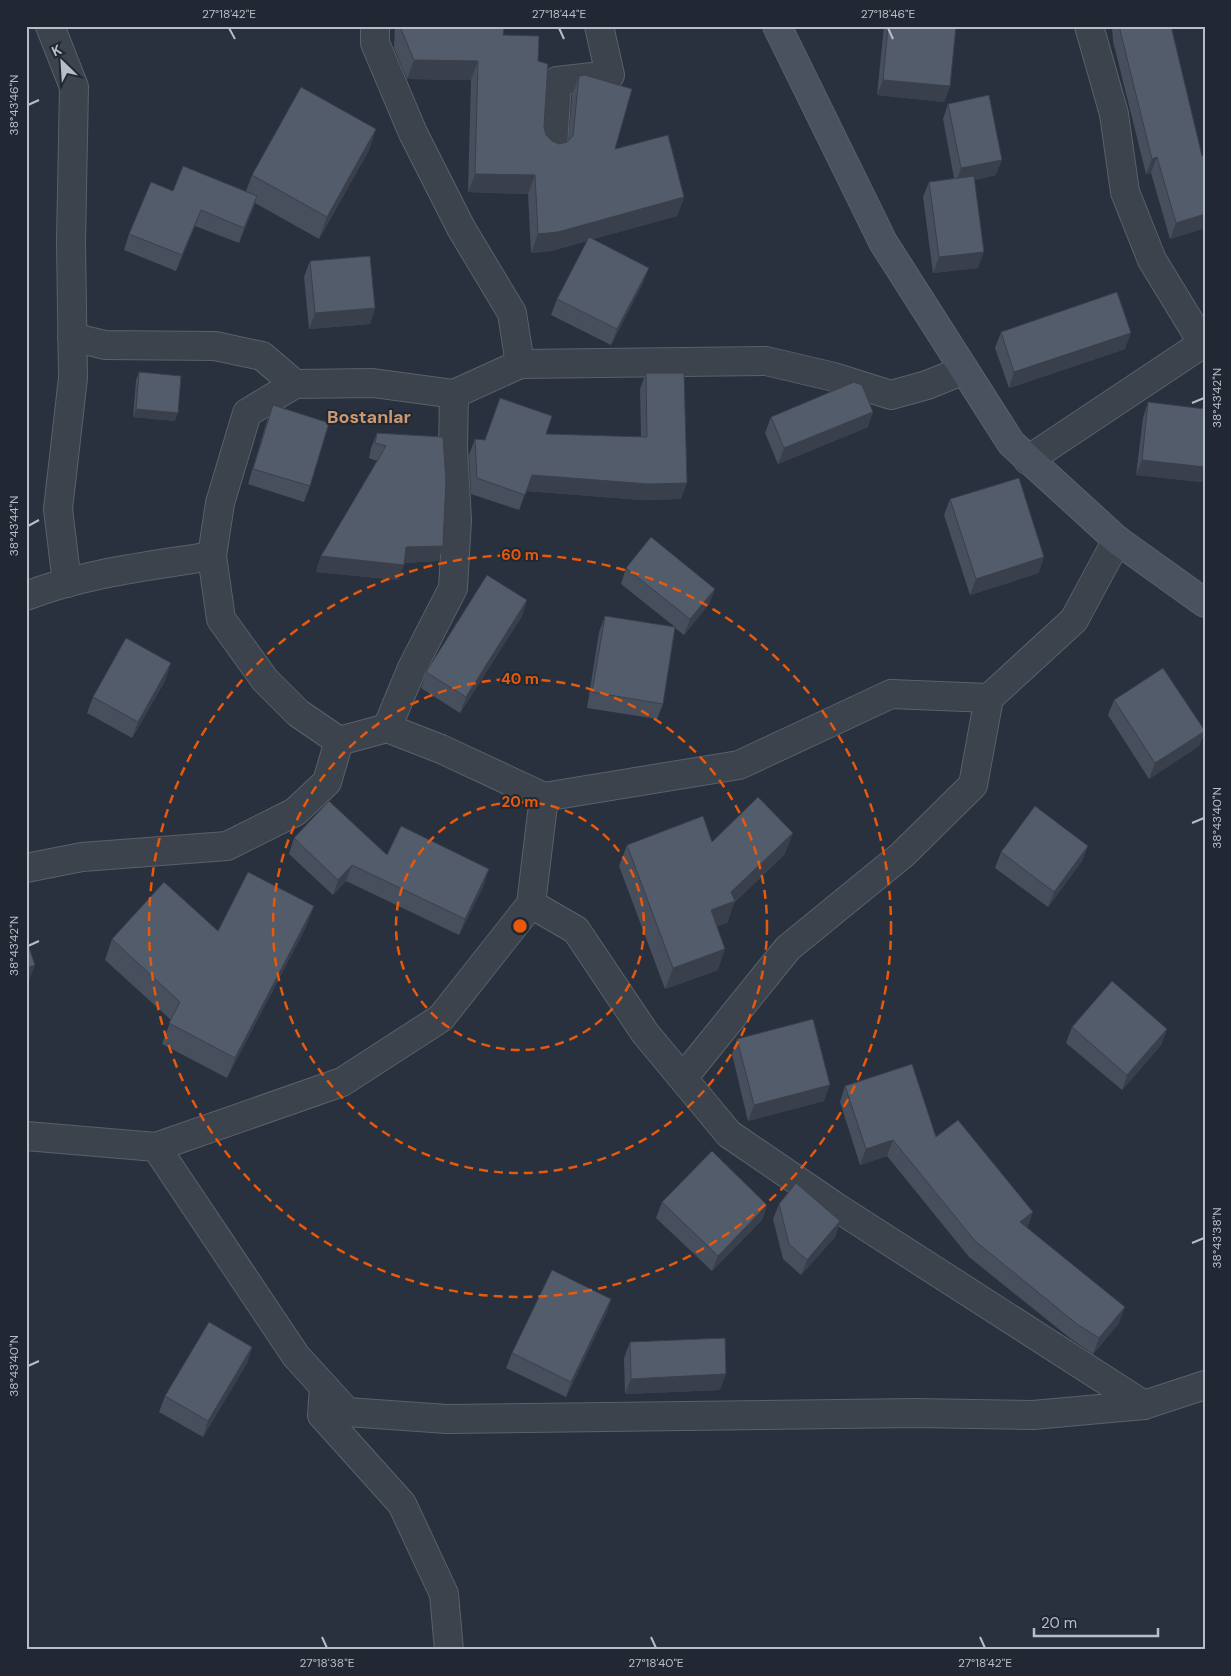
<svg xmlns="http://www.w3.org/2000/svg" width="1231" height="1676" font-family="'DM Sans',sans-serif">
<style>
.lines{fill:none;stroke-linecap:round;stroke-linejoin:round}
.street-casing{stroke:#5a616b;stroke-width:30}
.secondary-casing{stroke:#5a616b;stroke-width:30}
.street{stroke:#3c434d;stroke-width:28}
.secondary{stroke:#4a5260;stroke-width:28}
.wall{fill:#474f5c}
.shaded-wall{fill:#3a404b}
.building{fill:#535c6b;stroke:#3a404b}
.ticks{fill:none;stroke:#b8bec8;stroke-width:2}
.ring{fill:none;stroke:#e8590c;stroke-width:2.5;stroke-dasharray:9 6}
.labels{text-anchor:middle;stroke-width:4;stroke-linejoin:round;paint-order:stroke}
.quarter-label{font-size:18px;font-weight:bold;fill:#ca9871;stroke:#212833}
.centre{fill:#e8590c;stroke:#212833;stroke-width:2.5}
.ring-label{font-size:15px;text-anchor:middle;font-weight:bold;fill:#e8590c;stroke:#212833;stroke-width:4;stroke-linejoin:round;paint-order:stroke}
.neatline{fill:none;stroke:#b8bec8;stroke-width:2}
.ticks-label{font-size:12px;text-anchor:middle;fill:#b8bec8}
</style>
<rect width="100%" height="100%" fill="#28313d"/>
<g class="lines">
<g class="street-casing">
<g id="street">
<polyline points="50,26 74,87 71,242 73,378 58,509 67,583"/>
<polyline points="375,26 375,43 413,133 461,228 512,313 520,364"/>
<polyline points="1089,26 1114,114 1125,192 1152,260 1205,347"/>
<polyline points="553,147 557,81 610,75 599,26"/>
<polyline points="72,337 105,345 215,346 262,356 295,384"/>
<polyline points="1028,460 1202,344"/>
<polyline points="212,556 220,503 247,413 295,384 373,383 454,394 520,364 766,361 834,377 891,395 927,385 964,370"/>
<path d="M26,596C85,573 150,566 212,556L221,619L265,680L298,713L339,741L387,728L441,749L544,797L739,765L891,694L989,698L1074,620L1117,540"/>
<polyline points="387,728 412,668 453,588 457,520 453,448 454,394"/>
<polyline points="26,868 82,857 227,846 295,812 327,782 339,741"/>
<polyline points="531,904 576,930 645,1033 729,1134 833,1205 1144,1405"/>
<polyline points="683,1078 788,948 902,855 973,785 989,698"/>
<polyline points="26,1136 156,1147 342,1082 441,1018 531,904 544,797"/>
<polyline points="156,1147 296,1356 347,1412 447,1419 915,1413 1033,1415 1144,1405 1205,1385"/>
<polyline points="324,1387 322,1415 402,1504 444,1594 449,1650"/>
</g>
</g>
<g class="secondary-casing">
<polyline id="secondary" points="777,26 883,242 1011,443 1117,540 1205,603"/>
</g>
<use href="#street" class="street"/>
<use href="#secondary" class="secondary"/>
</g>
<g class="wall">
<polygon points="395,26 504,26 503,35 538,61 544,127 546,135 552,141 559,144 568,142 572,95 579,76 615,149 684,197 677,216 593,239 643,283 611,345 551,315 557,299 587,241 551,251 531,253 528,194 468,192 471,80 407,79 394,48"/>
<polygon points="884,26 956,26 950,86 944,102 877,95"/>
<polygon points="1112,26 1171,26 1202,156 1205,155 1205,228 1170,239 1151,173 1146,174 1113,41"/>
<polygon points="948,104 996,175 975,180 978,268 933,273 923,197 929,182 954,178 943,119"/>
<polygon points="376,129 368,152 319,239 255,203 239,243 195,226 176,271 124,250 129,234 173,191 246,191 252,175"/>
<polygon points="310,261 375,308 370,324 309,329 304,277"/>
<polygon points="1001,332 1125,349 1009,388 995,348"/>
<polygon points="139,372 175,421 133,417 136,380"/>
<polygon points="646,373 681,499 642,500 526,491 519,510 471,494 469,455 475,439 485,440 546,434 641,437 640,389"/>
<polygon points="1148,402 1205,409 1205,475 1202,482 1136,475 1143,418"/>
<polygon points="273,405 310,486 304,502 248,484 267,421"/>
<polygon points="771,417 868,427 778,464 765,433"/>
<polygon points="377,433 443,546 438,561 404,563 398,580 316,572 321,556 377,461 369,458 371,448"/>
<polygon points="950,499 1039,573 970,595 944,515"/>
<polygon points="626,568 715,589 709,604 684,635 675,628 663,704 657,719 587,708 599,632 605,616 675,627 621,584"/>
<polygon points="527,600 522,616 460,713 421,688 426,672"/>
<polygon points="166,679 132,738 87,713 93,697"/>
<polygon points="1114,700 1205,731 1199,746 1149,779 1108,715"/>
<polygon points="294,838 387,855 484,885 459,935 346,881 333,895 289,854"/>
<polygon points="712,842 785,854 734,903 727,923 717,926 718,970 665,989 619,866 627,845"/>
<polygon points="1088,846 1082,861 1048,907 995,868 1001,852"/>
<polygon points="314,906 306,927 227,1078 162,1044 171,1020 105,960 112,939 218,931"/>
<polygon points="1072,1027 1167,1029 1161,1045 1122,1090 1066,1043"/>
<polygon points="737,1039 824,1101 748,1121 732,1054"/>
<polygon points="845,1086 936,1137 1033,1212 1027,1228 1119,1323 1093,1354 1071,1339 969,1257 887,1156 860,1165 840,1102"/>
<polygon points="662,1202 767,1205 762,1220 712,1271 656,1218"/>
<polygon points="779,1204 840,1221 835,1237 801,1275 783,1259 773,1219"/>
<polygon points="611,1299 606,1314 566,1397 506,1368 512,1353"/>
<polygon points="630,1342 720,1390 625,1394 624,1358"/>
<polygon points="252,1347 247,1363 203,1437 159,1412 165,1396"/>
</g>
<g class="shaded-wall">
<polygon points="414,60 478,61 471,80 407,79"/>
<polygon points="883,80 950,86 944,102 877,95"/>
<polygon points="376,129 368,152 319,239 327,217"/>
<polygon points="1157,157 1151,173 1146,174 1152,159"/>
<polygon points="1002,160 996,175 955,184 961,168"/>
<polygon points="475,174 535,175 528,194 468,192"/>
<polygon points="257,196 252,212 239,243 244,228"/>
<polygon points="684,197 677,216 551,251 531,253 538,234"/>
<polygon points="201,210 195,226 176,271 182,255"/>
<polygon points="1205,214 1205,228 1170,239 1176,223"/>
<polygon points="984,252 978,268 933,273 939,257"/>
<polygon points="649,268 643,283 611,345 617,329"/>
<polygon points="375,308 370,324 309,329 315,313"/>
<polygon points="1131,333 1125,349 1009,388 1014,372"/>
<polygon points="136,409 178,413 175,421 133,417"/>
<polygon points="873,412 868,427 778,464 784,448"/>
<polygon points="1142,460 1205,467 1205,475 1202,482 1136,475"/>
<polygon points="532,475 687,483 681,499 642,500 526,491"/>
<polygon points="443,546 438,561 400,563 406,547"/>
<polygon points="321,556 404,565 398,580 316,572"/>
<polygon points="1044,557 1039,573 970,595 976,579"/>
<polygon points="715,589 709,604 684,635 690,619"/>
<polygon points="527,600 522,616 460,713 466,697"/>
<polygon points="171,663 166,679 132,738 138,722"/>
<polygon points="1205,731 1199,746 1149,779 1155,763"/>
<polygon points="793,833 785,854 734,903 727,923 703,931 711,910 731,892"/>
<polygon points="1088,846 1082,861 1048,907 1054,892"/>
<polygon points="352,865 346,881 333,895 338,880"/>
<polygon points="489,869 484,885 459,935 465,919"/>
<polygon points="314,906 306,927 227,1078 235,1058"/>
<polygon points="725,949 718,970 665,989 673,968"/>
<polygon points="35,965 29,981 26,982 26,968"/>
<polygon points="1167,1029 1161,1045 1122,1090 1127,1075"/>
<polygon points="830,1085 824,1101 748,1121 754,1105"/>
<polygon points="893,1140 887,1156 860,1165 866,1149"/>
<polygon points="767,1205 762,1220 712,1271 718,1256"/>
<polygon points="1033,1212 1027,1228 1020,1222"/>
<polygon points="840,1221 835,1237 801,1275 807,1260"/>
<polygon points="611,1299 606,1314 566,1397 571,1382"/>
<polygon points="1125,1307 1119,1323 1093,1354 1099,1338"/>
<polygon points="252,1347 247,1363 203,1437 208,1421"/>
<polygon points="726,1374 720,1390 625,1394 631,1379"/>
</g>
<g class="building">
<polygon points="401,26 504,26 503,35 539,36 538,61 548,64 544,127 546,135 552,141 559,144 567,142 573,136 579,76 585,75 632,89 615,149 668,135 684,197 558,232 538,234 535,175 475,174 478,61 414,60 401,29"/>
<polygon points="888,26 956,26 950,86 883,80"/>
<polygon points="1119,26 1171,26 1202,156 1205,155 1205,214 1176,223 1157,157 1152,159"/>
<polygon points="301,87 376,129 327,217 252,175"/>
<polygon points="989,95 1002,160 961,168 948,104"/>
<polygon points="183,166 257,196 244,228 201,210 182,255 129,234 151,182 173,191"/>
<polygon points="974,176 984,252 939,257 929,182"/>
<polygon points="589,237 649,268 617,329 557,299"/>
<polygon points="370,256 375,308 315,313 310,261"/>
<polygon points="1117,292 1131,333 1014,372 1001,332"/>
<polygon points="139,372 181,376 178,413 136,409"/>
<polygon points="646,373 684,373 687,483 648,484 532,475 525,495 477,478 475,439 485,440 500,398 552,416 546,434 647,437"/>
<polygon points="854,382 862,385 873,412 784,448 771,417"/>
<polygon points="1148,402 1205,409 1205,467 1142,460"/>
<polygon points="273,405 329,423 310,486 253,469"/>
<polygon points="377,433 443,437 446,481 443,546 406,547 404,565 321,556 386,446 375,443"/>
<polygon points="1019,478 1044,557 976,579 950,499"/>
<polygon points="651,537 715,589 690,619 626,568"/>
<polygon points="487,575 527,600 466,697 426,672"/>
<polygon points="605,616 675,627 663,704 592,692"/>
<polygon points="126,638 171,663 138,722 93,697"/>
<polygon points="1163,668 1205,731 1155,763 1114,700"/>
<polygon points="758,797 793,833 731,892 735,901 711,910 725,949 673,968 627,845 703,816 712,842"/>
<polygon points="329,801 387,855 401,826 489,869 465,919 352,865 338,880 294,838"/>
<polygon points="1035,806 1088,846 1054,892 1001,852"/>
<polygon points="248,872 314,906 235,1058 169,1023 180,1002 112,939 164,882 218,931"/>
<polygon points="26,939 35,965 26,968"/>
<polygon points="1112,981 1167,1029 1127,1075 1072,1027"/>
<polygon points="813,1019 830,1085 754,1105 737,1039"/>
<polygon points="912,1064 936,1137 958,1120 1033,1212 1020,1222 1125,1307 1099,1338 1077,1324 975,1241 893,1140 866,1149 845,1086"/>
<polygon points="712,1151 767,1205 718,1256 662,1202"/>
<polygon points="796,1183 840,1221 807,1260 789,1244 779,1204"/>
<polygon points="552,1270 611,1299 571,1382 512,1353"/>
<polygon points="209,1322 252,1347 208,1421 165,1396"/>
<polygon points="725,1338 726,1374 631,1379 630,1342"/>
</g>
<path class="ticks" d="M229,28L235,39M559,28L564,39M888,28L893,39M28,105L39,100M1192,403L1204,398M28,526L39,520M1192,823L1204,818M28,946L39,941M1192,1243L1204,1238M28,1366L39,1361M322,1637L327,1648M651,1637L656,1648M980,1637L985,1648"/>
<g class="ring">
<circle cx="520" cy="926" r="124"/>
<circle cx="520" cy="926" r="247"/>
<circle cx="520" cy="926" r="371"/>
</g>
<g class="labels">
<g class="quarter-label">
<text x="369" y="423">Bostanlar</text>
</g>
</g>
<circle cx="520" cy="926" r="8" class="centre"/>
<g class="ring-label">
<text x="520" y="560">60 m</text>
<text x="520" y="684">40 m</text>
<text x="520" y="807">20 m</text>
</g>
<rect width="1231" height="1676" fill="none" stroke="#212833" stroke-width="55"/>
<g transform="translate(62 62) rotate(335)" stroke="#212833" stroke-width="4" paint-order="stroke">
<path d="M0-4L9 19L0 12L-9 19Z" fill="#b8bec8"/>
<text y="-8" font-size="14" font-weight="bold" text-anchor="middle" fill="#b8bec8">K</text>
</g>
<path d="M1034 1628v8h124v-8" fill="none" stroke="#b8bec8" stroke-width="2.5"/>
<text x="1041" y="1628" font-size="15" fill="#b8bec8" stroke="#212833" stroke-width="4" paint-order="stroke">20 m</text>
<rect x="28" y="28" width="1176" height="1620" class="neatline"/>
<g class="ticks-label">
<text x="229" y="18">27°18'42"E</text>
<text x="559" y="18">27°18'44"E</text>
<text x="888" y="18">27°18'46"E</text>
<text transform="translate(14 105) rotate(-90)" y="4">38°43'46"N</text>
<text transform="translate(1217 398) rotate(-90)" y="4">38°43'42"N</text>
<text transform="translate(14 526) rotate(-90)" y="4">38°43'44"N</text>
<text transform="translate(1217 818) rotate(-90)" y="4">38°43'40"N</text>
<text transform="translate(14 946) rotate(-90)" y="4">38°43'42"N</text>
<text transform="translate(1217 1238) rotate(-90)" y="4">38°43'38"N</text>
<text transform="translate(14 1366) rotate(-90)" y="4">38°43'40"N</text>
<text x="327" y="1667">27°18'38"E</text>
<text x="656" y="1667">27°18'40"E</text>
<text x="985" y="1667">27°18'42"E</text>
</g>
</svg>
